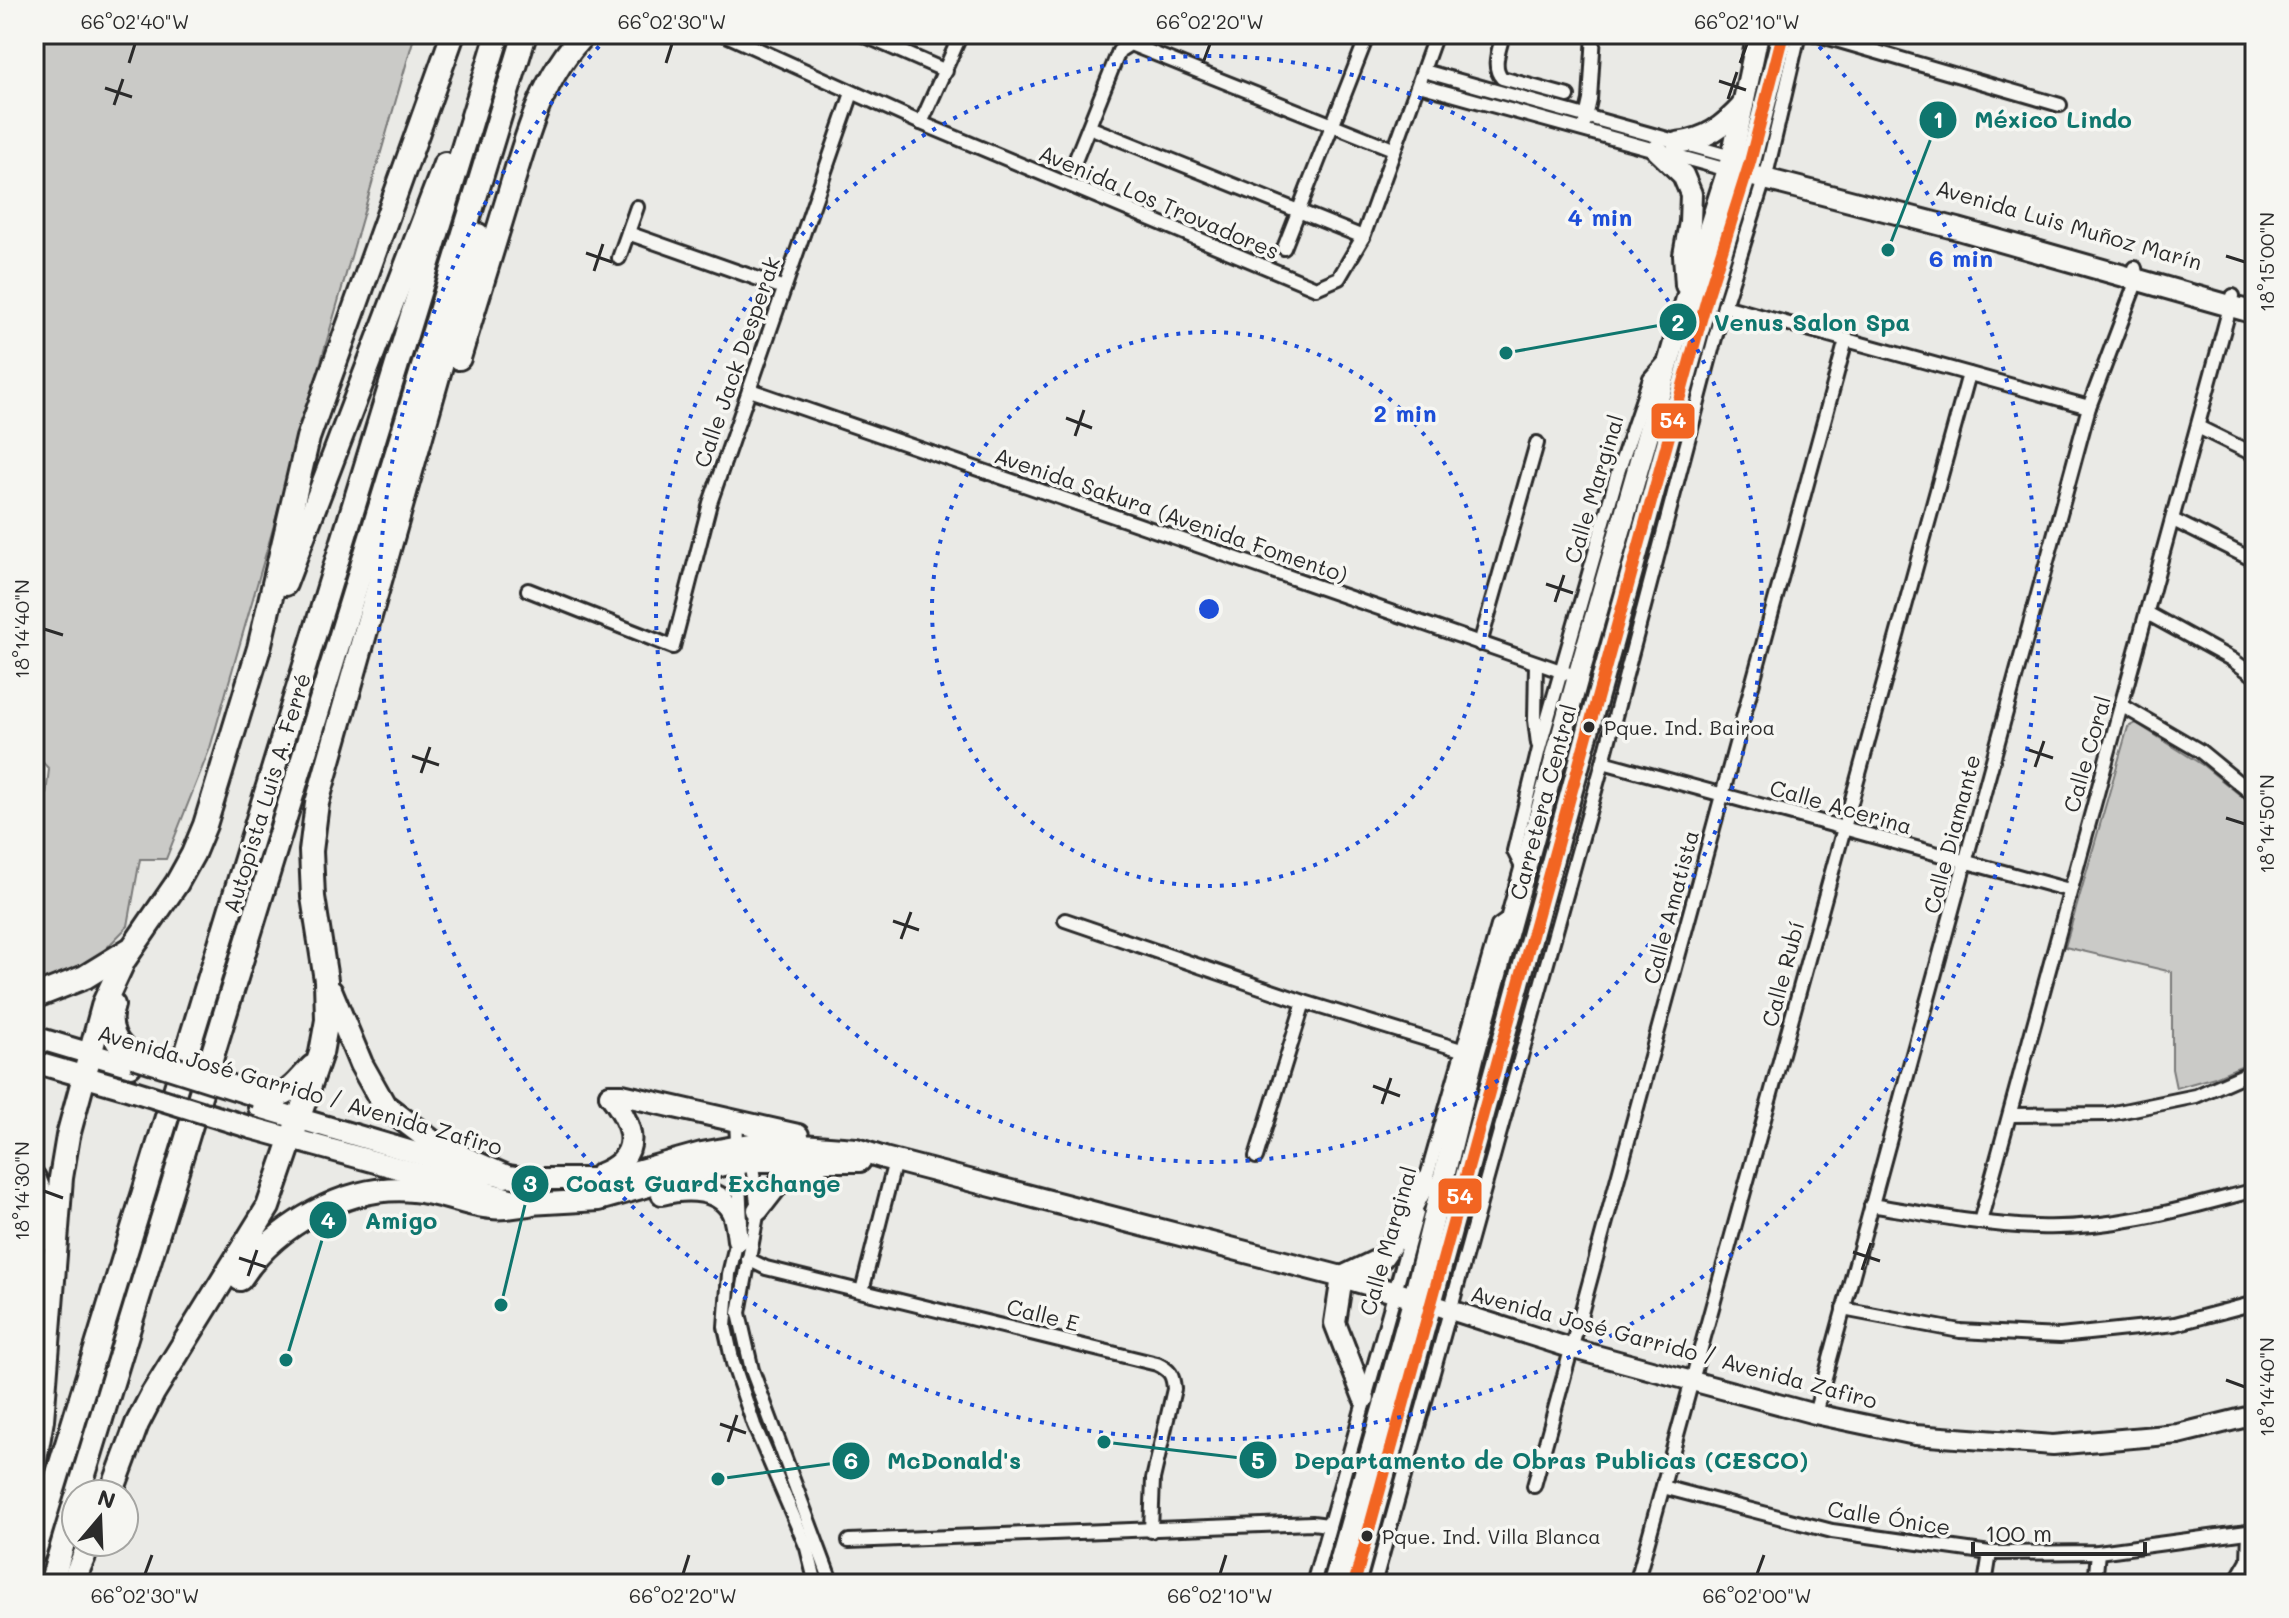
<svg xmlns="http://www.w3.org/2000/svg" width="2289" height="1618" font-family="Mali,sans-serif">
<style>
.green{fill:#cacac7;stroke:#7a7a79;stroke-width:2}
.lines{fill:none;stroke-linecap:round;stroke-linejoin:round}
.street-casing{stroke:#2b2b2b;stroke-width:18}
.secondary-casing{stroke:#2b2b2b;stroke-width:24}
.primary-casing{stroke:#2b2b2b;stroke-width:26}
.highway-casing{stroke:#2b2b2b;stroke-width:28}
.street{stroke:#f6f6f2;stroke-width:12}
.secondary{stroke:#f6f6f2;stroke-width:18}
.primary{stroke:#f6f6f2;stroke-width:20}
.highway{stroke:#f6f6f2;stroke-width:22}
.primary-bridge-casing{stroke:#2b2b2b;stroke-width:26;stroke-linecap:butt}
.highway-bridge-casing{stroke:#2b2b2b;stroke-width:28;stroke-linecap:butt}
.primary-bridge{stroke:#f6f6f2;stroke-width:20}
.highway-bridge{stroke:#f6f6f2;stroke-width:22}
.bus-1-casing{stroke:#f6f6f2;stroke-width:18}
.bus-1{stroke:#f26522;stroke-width:12}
.ticks{fill:none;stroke:#2b2b2b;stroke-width:3}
.ring{fill:none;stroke:#1d4ed8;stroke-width:4;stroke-dasharray:4 8}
.bus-dot{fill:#2b2b2b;stroke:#f6f6f2;stroke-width:3}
.labels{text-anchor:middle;stroke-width:7;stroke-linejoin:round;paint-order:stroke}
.bus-label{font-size:20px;fill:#2b2b2b;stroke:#f6f6f2;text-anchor:start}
.street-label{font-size:22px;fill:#2b2b2b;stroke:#f6f6f2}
.centre{fill:#1d4ed8;stroke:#f6f6f2;stroke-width:4}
.ring-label{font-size:24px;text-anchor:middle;font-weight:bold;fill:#1d4ed8;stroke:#f6f6f2;stroke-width:7;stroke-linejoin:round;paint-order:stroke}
.leader{fill:none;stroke:#0f766e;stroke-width:3}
.callout-dot{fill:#0f766e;stroke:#f6f6f2;stroke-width:3}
.mark-label{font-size:24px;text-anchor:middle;font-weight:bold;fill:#fff}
.callout-label{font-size:24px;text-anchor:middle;font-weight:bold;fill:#0f766e;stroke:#f6f6f2;stroke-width:7;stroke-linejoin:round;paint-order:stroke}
.line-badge{stroke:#f6f6f2;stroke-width:3}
.badge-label{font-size:22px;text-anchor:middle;font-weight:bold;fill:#fff}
.neatline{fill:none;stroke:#2b2b2b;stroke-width:3}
.ticks-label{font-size:20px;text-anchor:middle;fill:#2b2b2b}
</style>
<rect width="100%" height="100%" fill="#eaeae6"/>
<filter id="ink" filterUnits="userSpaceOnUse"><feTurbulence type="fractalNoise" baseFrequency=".0125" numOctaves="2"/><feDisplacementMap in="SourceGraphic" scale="16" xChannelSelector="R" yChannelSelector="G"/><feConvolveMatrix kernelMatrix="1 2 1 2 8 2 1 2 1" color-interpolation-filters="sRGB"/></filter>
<g filter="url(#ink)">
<g class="green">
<polygon points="34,34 406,34 414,37 210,748 166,859 140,859 128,926 90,965 34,987 34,834 43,820 49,769 34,753"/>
<polygon points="2136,723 2204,766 2255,807 2255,1060 2215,1077 2176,1088 2172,1069 2172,972 2065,947 2128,727"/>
</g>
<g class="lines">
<g class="street-casing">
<g id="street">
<polyline points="724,34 921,123 1316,288 1339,278 1363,237 1436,34"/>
<polyline points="861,34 946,71"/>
<path d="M1503,34C1500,49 1491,66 1502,78L1568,96"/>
<polyline points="1815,34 2060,105"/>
<polyline points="1424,71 1732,157"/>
<polyline points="1419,85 1728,170"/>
<polyline points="1585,122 1590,100 1594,34"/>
<polyline points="921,123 961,34"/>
<polyline points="1089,127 1363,237"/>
<polyline points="1071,171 1119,51 1130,44 1393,149"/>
<polyline points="628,233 784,288"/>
<polyline points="1284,248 1368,34"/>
<polyline points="619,258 637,207"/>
<polyline points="1724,306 2089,407"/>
<polyline points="750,390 1578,677"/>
<polyline points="2198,427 2255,455"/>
<polyline points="2173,520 2255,561"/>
<polyline points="528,590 673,647 710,503 852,93"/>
<polyline points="2147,613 2231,659 2255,676"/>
<polyline points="1480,644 1537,443"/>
<polyline points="1536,663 1535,720 1538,744"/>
<polyline points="2121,705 2200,751 2255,796"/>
<polyline points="1603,762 2069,890"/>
<polyline points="1524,871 1514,851 1539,749 1618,472 1650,378 1665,361"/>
<polyline points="1065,920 1304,1002 1468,1052"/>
<polyline points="2010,1115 2109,1114 2196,1096 2255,1070"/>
<polyline points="736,1120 741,1223 729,1274 725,1327 733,1363 754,1425 807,1548 816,1584"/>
<polyline points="1256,1157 1304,1002"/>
<polyline points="751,1158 758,1210 739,1313 752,1370 832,1584"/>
<polyline points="1424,1187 1498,926 1512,916"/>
<path d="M1871,1205C1926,1214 1981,1225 2037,1227C2111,1230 2184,1209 2255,1190"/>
<polyline points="1980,1222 2233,296"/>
<path d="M748,1259L766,1268L1157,1364C1170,1370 1173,1375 1174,1389L1153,1479L1151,1531"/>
<polyline points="862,1291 895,1161"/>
<polyline points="1843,1309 1960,1331 2060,1336 2175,1324 2255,1303"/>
<polyline points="1815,1414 2089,407 2137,280 2135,268"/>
<polyline points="1534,1486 1846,340"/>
<polyline points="1663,1487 1832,1531 1990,1553 2098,1552 2255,1531"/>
<polyline points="849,1541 1312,1523 1328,1525"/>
<polyline points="1313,1584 1417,1213"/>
<polyline points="1374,1584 1603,762 1720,319 1768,167 1799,34"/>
<polyline points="1636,1584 1969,374"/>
<polyline points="1985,1584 1990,1553"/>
<polyline points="2095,1584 2098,1552"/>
<polyline points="2234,1584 2248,1560 2249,1532"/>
</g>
</g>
<g class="secondary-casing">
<polyline id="secondary" points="1419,1300 1570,1348 1692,1381 1815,1414 1915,1435 2053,1445 2178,1434 2255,1415"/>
</g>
<g class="primary-casing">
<g id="primary">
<path d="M1677,143C1707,139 1723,127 1743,105"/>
<polyline points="1657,150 1683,175 1691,194 1690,222 1684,255 1686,285"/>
<polyline points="1734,171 1958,229 2255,313"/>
<polyline points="34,1037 131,1066"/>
<polyline points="34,1062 124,1088"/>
<polyline points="610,1095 622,1095 798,1135"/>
<polyline points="259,1107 481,1172 529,1179 608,1179 702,1153 761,1142 856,1149 884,1158 1342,1277 1414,1298"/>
<polyline points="252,1128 529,1204 599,1200 723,1165 758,1161 860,1161"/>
<path d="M600,1174C644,1156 634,1126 610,1095"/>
<path d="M662,1194C685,1188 722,1187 733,1214C736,1222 737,1231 738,1240"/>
<polyline points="758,1210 783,1178 816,1168"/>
<polyline points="1342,1277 1382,1258 1396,1238 1425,1182"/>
<polyline points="1342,1277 1335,1323 1364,1398"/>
<polyline points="1334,1584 1414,1298 1474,1054 1578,677 1687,298 1732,157 1758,34"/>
<polyline points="1354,1584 1707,298 1750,162 1783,34"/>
</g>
</g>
<g class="highway-casing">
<g id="highway">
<path d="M459,358C474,309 489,260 504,211C523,150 538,81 584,34"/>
<polyline points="285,584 445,164"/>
<polyline points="331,992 361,1064 384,1105 439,1147 505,1176"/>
<polyline points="34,997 85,977 129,950"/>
<path d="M113,1005C106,1026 115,1046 134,1056"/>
<path d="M257,1095C290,1099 292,1087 312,1067"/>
<polyline points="34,1178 42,1197 50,1231"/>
<path d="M240,1279C275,1225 347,1184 413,1190C440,1192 465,1205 492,1207C503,1209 517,1205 529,1204"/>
<polyline points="34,1465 42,1420 61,1178 68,1136 104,1003 124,960 177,883 193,854 205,825 259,648 308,438 453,34"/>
<polyline points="78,1494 525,34"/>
<polyline points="111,1494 137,1424 153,1393 268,1207 321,1053 327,1020 326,980 313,897 311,851 317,803 478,235"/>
<polyline points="34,1552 498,34"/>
<polyline points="51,1584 76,1499"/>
<polyline points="72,1584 90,1542"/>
</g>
</g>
<use href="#street" class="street"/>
<use href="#secondary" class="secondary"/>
<use href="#primary" class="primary"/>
<use href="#highway" class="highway"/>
<g class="primary-bridge-casing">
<polyline id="primary-bridge" points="124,1088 252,1128"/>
</g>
<g class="highway-bridge-casing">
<polyline id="highway-bridge" points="134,1056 257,1095"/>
</g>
<use href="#primary-bridge" class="primary-bridge"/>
<use href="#highway-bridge" class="highway-bridge"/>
<g class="bus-1-casing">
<polyline id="bus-1" points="1354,1584 1707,298 1750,162 1783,34"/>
</g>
<use href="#bus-1" class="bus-1"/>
</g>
</g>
<path class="ticks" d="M129,63L135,44M666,63L672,44M1203,63L1210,44M1740,63L1747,44M1719,81L1746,90M105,88L132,97M1728,99L1737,72M114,105L123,79M586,253L612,262M2226,256L2245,262M594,271L603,244M1066,418L1092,428M1075,436L1084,410M1546,584L1573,593M1555,602L1564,575M44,629L63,635M2026,749L2053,758M412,756L439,765M2035,767L2044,741M421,773L430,747M2226,818L2245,824M893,921L919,930M901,939L911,912M1373,1086L1400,1096M1382,1104L1391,1078M44,1191L63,1198M1853,1252L1880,1261M239,1258L266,1267M1862,1270L1871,1243M248,1276L257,1250M2226,1380L2245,1387M720,1424L746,1433M728,1442L737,1415M145,1574L152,1555M683,1574L689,1555M1220,1574L1226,1555M1757,1574L1764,1555"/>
<g class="ring">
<circle cx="1209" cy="609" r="277"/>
<circle cx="1209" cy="609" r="553"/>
<path d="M1811 38A830 830 0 1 1 607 38"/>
</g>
<g class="bus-dot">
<circle cx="1589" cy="727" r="7"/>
<circle cx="1367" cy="1536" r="7"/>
</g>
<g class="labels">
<g class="bus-label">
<text x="1604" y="735">Pque. Ind. Bairoa</text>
<text x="1382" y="1544">Pque. Ind. Villa Blanca</text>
</g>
<g class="street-label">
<text transform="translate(1159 202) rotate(23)" y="8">Avenida Los Trovadores</text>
<text transform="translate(2069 225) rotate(16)" y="8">Avenida Luis Muñoz Marín</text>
<text transform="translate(737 362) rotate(-71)" y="8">Calle Jack Desperak</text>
<text transform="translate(1594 489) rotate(-73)" y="8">Calle Marginal</text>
<text transform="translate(1171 515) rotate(19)" y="8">Avenida Sakura (Avenida Fomento)</text>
<text transform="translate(2087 754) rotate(-74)" y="8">Calle Coral</text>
<text transform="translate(267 793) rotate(-73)" y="8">Autopista Luis A. Ferré</text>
<text transform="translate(1543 802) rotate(-75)" y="8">Carretera Central</text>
<text transform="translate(1841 807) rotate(16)" y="8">Calle Acerina</text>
<text transform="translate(1952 834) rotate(-75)" y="8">Calle Diamante</text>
<text transform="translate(1671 907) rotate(-75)" y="8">Calle Amatista</text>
<text transform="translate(1783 974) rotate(-75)" y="8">Calle Rubí</text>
<text transform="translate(300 1090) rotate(16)" y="8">Avenida José Garrido / Avenida Zafiro</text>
<text transform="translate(1388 1241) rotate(-74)" y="8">Calle Marginal</text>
<text transform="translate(1043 1315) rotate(14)" y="8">Calle E</text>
<text transform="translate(1674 1347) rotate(15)" y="8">Avenida José Garrido / Avenida Zafiro</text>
<text transform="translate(1889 1518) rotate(9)" y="8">Calle Ónice</text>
</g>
</g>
<circle cx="1209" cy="609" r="12" class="centre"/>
<g class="ring-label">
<text x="1600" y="226">4 min</text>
<text x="1961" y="267">6 min</text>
<text x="1405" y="422">2 min</text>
</g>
<path class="leader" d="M1888 250L1938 120M1506 353L1678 322M501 1305L530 1184M286 1360L328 1220M1104 1442L1258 1460M718 1479L851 1461"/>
<g class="callout-dot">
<circle cx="1888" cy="250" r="8"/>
<circle cx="1506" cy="353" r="8"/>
<circle cx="501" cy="1305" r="8"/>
<circle cx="286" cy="1360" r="8"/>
<circle cx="1104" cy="1442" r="8"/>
<circle cx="718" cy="1479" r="8"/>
<circle cx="1938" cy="120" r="20"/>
<circle cx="1678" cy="322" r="20"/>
<circle cx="530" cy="1184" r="20"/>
<circle cx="328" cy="1220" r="20"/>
<circle cx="1258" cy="1460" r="20"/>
<circle cx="851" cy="1461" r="20"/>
</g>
<g class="mark-label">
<text x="1938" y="128">1</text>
<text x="1678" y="331">2</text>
<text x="530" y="1192">3</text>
<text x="328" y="1229">4</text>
<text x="1258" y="1469">5</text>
<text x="851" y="1469">6</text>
</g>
<g class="callout-label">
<text x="2053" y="128">México Lindo</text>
<text x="1812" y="331">Venus Salon Spa</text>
<text x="703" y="1192">Coast Guard Exchange</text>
<text x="401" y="1229">Amigo</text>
<text x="1551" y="1469">Departamento de Obras Publicas (CESCO)</text>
<text x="954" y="1469">McDonald's</text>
</g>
<g class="line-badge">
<rect x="1650" y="402" width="46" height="38" rx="8" fill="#f26522"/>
<rect x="1437" y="1177" width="46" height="38" rx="8" fill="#f26522"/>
</g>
<g class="badge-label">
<text x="1673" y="428">54</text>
<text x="1460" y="1204">54</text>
</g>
<rect width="2289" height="1618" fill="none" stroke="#f6f6f2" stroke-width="88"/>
<g transform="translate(100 1518) rotate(19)"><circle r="38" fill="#f6f6f2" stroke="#a5a5a2" stroke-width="2"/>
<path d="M0-6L14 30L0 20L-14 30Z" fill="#2b2b2b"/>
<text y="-12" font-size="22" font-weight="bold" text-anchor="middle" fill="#2b2b2b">N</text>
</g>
<path d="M1973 1542v12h172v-12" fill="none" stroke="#2b2b2b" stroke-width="4"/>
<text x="1985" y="1542" font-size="24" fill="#2b2b2b" stroke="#f6f6f2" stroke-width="6" paint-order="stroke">100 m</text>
<rect x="44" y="44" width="2201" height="1530" class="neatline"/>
<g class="ticks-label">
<text x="135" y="29">66°02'40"W</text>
<text x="672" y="29">66°02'30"W</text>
<text x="1210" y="29">66°02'20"W</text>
<text x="1747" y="29">66°02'10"W</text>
<text transform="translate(2267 262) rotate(-90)" y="7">18°15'00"N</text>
<text transform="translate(22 629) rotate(-90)" y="7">18°14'40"N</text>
<text transform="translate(2267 824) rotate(-90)" y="7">18°14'50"N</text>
<text transform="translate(22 1191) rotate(-90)" y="7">18°14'30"N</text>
<text transform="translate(2267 1387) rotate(-90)" y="7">18°14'40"N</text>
<text x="145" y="1603">66°02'30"W</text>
<text x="683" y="1603">66°02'20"W</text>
<text x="1220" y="1603">66°02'10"W</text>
<text x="1757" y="1603">66°02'00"W</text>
</g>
</svg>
